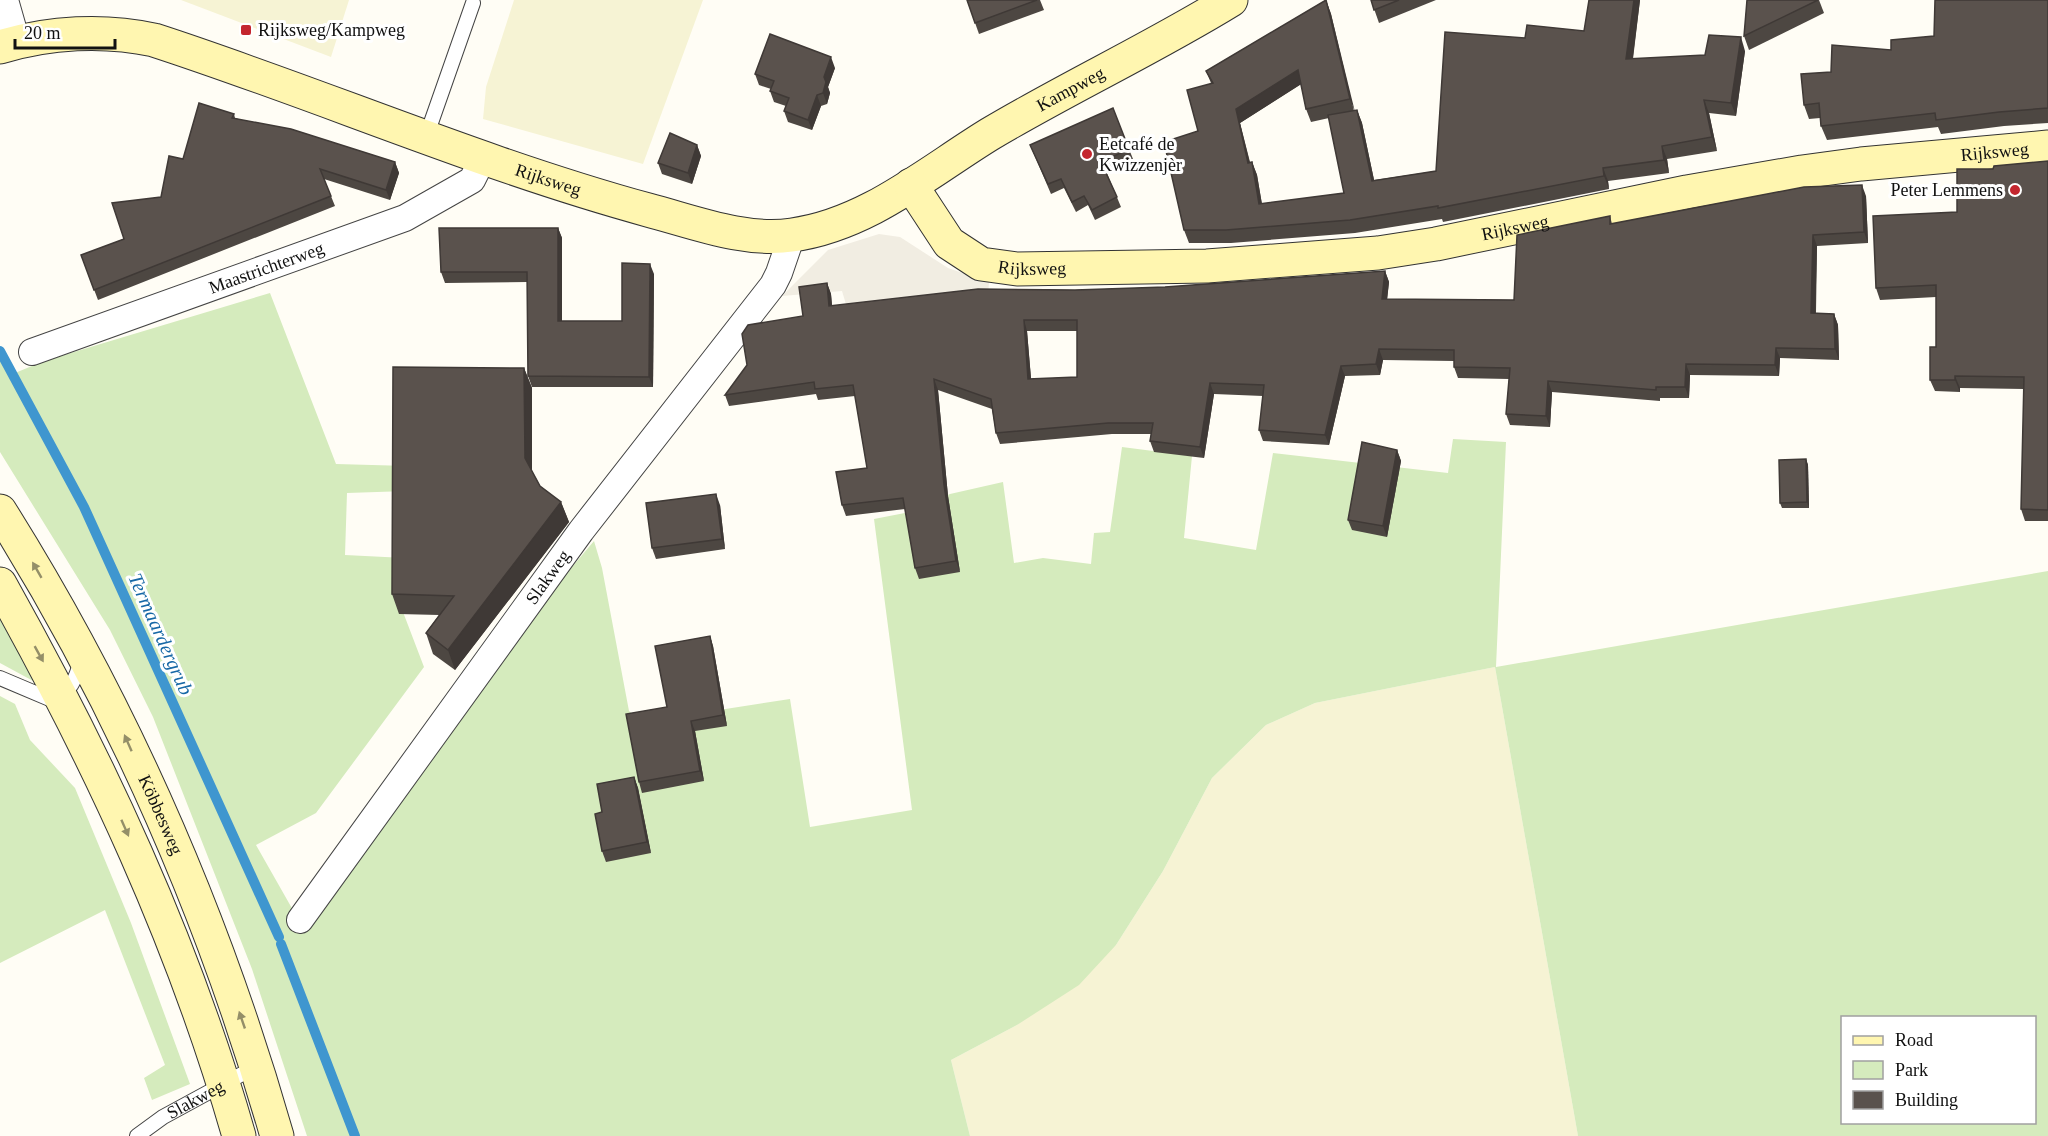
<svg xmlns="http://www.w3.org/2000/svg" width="2048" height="1136" font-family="Georgia,serif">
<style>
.farmland{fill:#f6f3d4}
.green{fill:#d5ebbd;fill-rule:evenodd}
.plaza{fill:#f1ede2}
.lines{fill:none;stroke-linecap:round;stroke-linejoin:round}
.stream{stroke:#3f96cf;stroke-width:10}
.lane-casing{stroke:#444;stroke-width:16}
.street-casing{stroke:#444;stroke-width:28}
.secondary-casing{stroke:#333;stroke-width:35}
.lane{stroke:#fff;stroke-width:14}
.street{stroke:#fff;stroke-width:26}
.secondary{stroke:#fff6b0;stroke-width:33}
.wall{fill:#4d4742;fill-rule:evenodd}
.shaded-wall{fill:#3f3936}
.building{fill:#5a524d;stroke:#3f3936;stroke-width:1.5;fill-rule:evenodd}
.oneway{fill:#948f68}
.poi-dot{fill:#c4262e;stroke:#fff;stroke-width:2}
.labels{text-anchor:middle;stroke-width:6;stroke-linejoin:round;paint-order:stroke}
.poi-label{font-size:18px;fill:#111;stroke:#fff;text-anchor:start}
.street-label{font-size:18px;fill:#111;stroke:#fff}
.water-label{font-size:20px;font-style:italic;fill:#1768a6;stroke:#fff}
</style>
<rect width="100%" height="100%" fill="#fffdf5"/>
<g class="farmland">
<polygon points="181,0 349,0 331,57"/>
<polygon points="514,0 703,0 643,164 483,119 486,87"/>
<polygon points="1495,667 1578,1136 970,1136 951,1060 1017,1025 1116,945 1163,871 1212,778 1266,725 1315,703"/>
</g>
<g class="green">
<path d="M270,293L336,464L408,466L407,491L347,493L345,555L405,558L403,612L424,667L316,813L256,845L306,933L529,618L594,541L602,568L629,711L642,722L790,699L810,827L912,810L874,519L910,512L950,494L1003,482L1014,563L1043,558L1091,564L1094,533L1110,532L1122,447L1192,456L1184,538L1256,550L1273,453L1448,473L1453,439L1506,442L1496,667L2048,571V1136H1578L1495,667L1315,703L1266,725L1212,778L1163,871L1116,945L1079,985L1017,1025L951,1060L970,1136H307L252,969L153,717L110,630L0,452V347L15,373L44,361ZM1842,1018H2034V1122H1842Z"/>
<polygon points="0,608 35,682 0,663"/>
<polygon points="0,696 15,704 30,740 75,788 131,923 190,1084 152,1100 144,1078 165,1065 105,910 0,963"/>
</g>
<polygon class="plaza" points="879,234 900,237 948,268 989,282 988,298 848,311 842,291 782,296 828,250"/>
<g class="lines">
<g class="stream">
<polyline points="0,351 84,507 279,937"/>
<polyline points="281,944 355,1136"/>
</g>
<g class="lane-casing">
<g id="lane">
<polyline points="426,137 473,3"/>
<path d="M0,678L52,700C70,694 76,678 81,661"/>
<path id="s1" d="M137,1136L163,1117L255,1067"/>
</g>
</g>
<g class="street-casing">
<g id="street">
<polyline points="5,0 17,42"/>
<path id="s2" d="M32,352L405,218L472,180L483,158"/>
<path id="s3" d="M300,920L581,531L773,285L779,273L792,235"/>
</g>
</g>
<g class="secondary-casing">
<g id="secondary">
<path id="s4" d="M0,47C49,32 104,29 154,40C320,94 480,164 648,210C694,222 744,242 792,235C867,225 928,172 990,134C1069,87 1153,48 1231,0"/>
<path id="s5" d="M911,185L949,243L981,264L1017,269L1207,266L1378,253L1436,244L1687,192L1802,172L1861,164L2048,147"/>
<path id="s6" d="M0,511C122,705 214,916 277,1136"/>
<path d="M0,584C99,761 183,940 239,1136"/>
</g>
</g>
<use href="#lane" class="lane"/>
<use href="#street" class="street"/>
<use href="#secondary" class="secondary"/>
</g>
<g class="wall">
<polygon points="967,0 1040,0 1044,10 979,34"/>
<path d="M1326,0L1331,14L1354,111L1357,110L1362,123L1374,180L1436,171L1525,38L1584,31L1589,0H1640L1633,59L1705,55L1745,51L1736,116L1709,113L1717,151L1667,159L1669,173L1608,181L1609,189L1443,222L1442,219L1355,233L1231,243H1189L1184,230L1198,131L1211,83L1206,71ZM1301,84L1306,109L1311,122L1329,118L1344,193L1262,204L1257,175L1252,162H1250L1240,123Z"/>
<polygon points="1371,0 1436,0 1379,23"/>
<polygon points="1747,0 1819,0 1824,13 1749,50 1744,36"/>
<polygon points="2048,0 2048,123 2004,126 1941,134 1938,127 1827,140 1821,126 1820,118 1809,119 1804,105 1831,72 1891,50"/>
<polygon points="835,68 828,87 830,93 827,104 821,106 812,130 788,122 784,111 786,106 774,102 770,91 771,89 759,85 755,74"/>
<polygon points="234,114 235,118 395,162 399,173 390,200 324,179 335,206 98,300 81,255 124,239 161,197 183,159"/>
<polygon points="697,145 701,156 692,184 662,174 658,163"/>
<polygon points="1030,145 1129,149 1133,159 1106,171 1121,207 1095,220 1088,205 1076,212 1064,188 1051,194"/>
<polygon points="2048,161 2048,521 2025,521 2021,509 2024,389 1960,388 1960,392 1935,391 1930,380 1936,347 1936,297 1880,300 1876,288 1957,212 1993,169"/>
<path d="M1866,196L1868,243L1817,246L1816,313L1834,314L1838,325L1839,360L1780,358L1779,376L1690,375L1689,398H1660V401L1552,392L1550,427L1510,425L1506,414L1509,379L1458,378L1454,367V361L1383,360L1380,375L1345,376L1329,445L1263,441L1259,430L1263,396L1214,394L1204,458L1154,452L1150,441L1151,434H1112L1000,444L996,433L992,409L938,390L948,496L960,572L919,579L915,568L905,509L846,516L842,505L867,468L855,396L818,400L816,394L729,406L725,395L803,316L827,283L831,294L832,306L1075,290L1165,287L1385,271L1389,282L1387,299L1514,300L1610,216L1612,224ZM1027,331H1077V377L1031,379Z"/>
<polygon points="558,228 562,238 562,321 622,321 654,274 653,387 532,387 528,376 527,282 445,283 441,272"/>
<polygon points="524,368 532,388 532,471 540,486 561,502 569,522 455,670 433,654 426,633 439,615 399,614 392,594"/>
<polygon points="1397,450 1401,461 1387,537 1352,530 1348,520"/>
<polygon points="1806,459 1808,465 1809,508 1782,508 1780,503"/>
<polygon points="720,505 725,549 656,559 652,548"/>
<polygon points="710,636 713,646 727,726 695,731 704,781 642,793 639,782 667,707"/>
<polygon points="634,777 638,788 651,853 606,862 602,851 602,812"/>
</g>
<g class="shaded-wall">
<polygon points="1326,0 1331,14 1355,112 1350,99"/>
<polygon points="1634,0 1640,0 1631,72 1626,59"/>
<polygon points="1741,37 1745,51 1736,116 1731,103"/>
<polygon points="831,57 835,68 828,87 830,93 827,104 823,93 824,77"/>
<polygon points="1298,70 1303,83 1240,123 1253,176 1248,163 1236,109"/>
<polygon points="817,95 821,106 812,130 808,120"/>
<polygon points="1704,100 1709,113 1717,151 1712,137"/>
<polygon points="1357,110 1362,123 1377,194 1372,181"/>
<polygon points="697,145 701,156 692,184 688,173"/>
<polygon points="1662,146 1667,159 1669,173 1664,160"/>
<polygon points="395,162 399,173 390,200 386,190"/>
<polygon points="1252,162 1257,175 1264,217 1259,204"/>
<polygon points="1603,168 1608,181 1609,189 1604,176"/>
<polygon points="1862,185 1866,196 1868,243 1864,232"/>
<polygon points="558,228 562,238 562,331 558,321"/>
<polygon points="1813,235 1817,246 1815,324 1811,313"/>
<polygon points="650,264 654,274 653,387 649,377"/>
<polygon points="1385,271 1389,282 1386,310 1382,299"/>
<polygon points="827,283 831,294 833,317 829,306"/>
<polygon points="1834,314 1838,325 1839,360 1835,349"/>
<polygon points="1024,320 1027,331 1032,390 1028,379"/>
<polygon points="1776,348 1780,358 1779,376 1775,365"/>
<polygon points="1379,349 1383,360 1380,375 1376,364"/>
<polygon points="1686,364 1690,375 1689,398 1685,387"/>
<polygon points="1341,366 1345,376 1329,445 1325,435"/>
<polygon points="524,368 532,388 532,478 525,458"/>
<polygon points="1955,376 1960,388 1960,392 1955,380"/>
<polygon points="934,379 938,390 948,496 960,572 956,561 944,485"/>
<polygon points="1548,381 1552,392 1550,427 1546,416"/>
<polygon points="1210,383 1214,394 1204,458 1200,447"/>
<polygon points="1397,450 1401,461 1387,537 1383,526"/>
<polygon points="1806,459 1808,465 1809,508 1807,502"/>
<polygon points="716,494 720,505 725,549 722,539"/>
<polygon points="561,502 569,522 455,670 448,650"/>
<polygon points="710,636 713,646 727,726 723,715"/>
<polygon points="691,721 695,731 704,781 700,771"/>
<polygon points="634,777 638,788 651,853 647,842"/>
</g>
<g class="building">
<polygon points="967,0 1037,0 975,23"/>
<polygon points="1326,0 1350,99 1306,109 1298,70 1236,109 1248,163 1252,162 1259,204 1344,193 1328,115 1357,110 1372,181 1436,171 1445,32 1525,38 1527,25 1584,31 1589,0 1634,0 1626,59 1705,55 1709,35 1741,37 1731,103 1704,100 1712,137 1662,146 1664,160 1603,168 1604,176 1438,208 1438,206 1350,220 1226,230 1184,230 1164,142 1198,131 1187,90 1213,83 1206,71"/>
<polygon points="1371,0 1399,0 1374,10"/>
<polygon points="1747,0 1818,0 1744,36"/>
<polygon points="1935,0 2048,0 2048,108 1999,112 1936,120 1935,113 1821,126 1819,103 1804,105 1801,74 1831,72 1832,45 1891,50 1891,40 1934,36"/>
<polygon points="770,34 831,57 824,77 826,82 823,93 817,95 808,120 784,111 789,98 770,91 774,81 755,74"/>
<polygon points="199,103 234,114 232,118 291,129 395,162 386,190 320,169 331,196 94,290 81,255 124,239 112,203 161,197 169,156 183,159"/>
<polygon points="1113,108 1129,149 1101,162 1117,197 1092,210 1084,196 1072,202 1061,179 1048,184 1030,145"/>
<polygon points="670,133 697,145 688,173 658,163"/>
<polygon points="2048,161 2048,510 2021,509 2024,377 1955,376 1955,380 1930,380 1930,347 1936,347 1936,285 1876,288 1873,216 1957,212 1957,169 1993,169 1994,166"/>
<path d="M1862,185L1864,232L1813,235L1811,313L1834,314L1835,349L1776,348L1775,365L1686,364L1685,387H1656V390L1548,381L1546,416L1506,414L1510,368L1454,367V350L1379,349L1376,364L1341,366L1325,435L1259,430L1264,385L1210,383L1200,447L1150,441L1153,423H1108L996,433L991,399L934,379L944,485L956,561L915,568L903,498L842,505L836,472L867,468L853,385L815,389L814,382L725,395L747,365L742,334L748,325L803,316L799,287L827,283L829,306L978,289L1075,290L1165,287L1385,271L1382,299L1514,300L1517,235L1610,216V224L1804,187ZM1024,320H1077V377L1028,379Z"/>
<polygon points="439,228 558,228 558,321 622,321 622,263 650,264 649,377 528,376 527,272 441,272"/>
<polygon points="393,367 524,368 525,458 540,486 561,502 448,650 426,633 454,596 392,594"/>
<polygon points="1362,442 1397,450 1383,526 1348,520"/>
<polygon points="1806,459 1807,502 1780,503 1779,460"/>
<polygon points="716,494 722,539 652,548 646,503"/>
<polygon points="710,636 723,715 691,721 700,771 639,782 626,714 667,707 655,646"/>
<polygon points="634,777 647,842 602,851 595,814 602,812 597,784"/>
</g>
<defs><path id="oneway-solid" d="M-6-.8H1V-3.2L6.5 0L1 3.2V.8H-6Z" transform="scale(1.5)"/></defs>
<g class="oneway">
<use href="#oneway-solid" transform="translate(37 570) rotate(-120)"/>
<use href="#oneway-solid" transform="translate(39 654) rotate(61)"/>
<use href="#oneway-solid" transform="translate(128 743) rotate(-114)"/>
<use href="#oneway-solid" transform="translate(125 828) rotate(66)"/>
<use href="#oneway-solid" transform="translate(242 1020) rotate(-109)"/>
</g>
<g class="poi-dot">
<rect x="240" y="24" width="12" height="12" rx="3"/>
<circle cx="1087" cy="154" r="6"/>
<circle cx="2015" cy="190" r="6"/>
</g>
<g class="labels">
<g class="poi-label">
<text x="258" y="36">Rijksweg/Kampweg</text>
<text x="1099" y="150">Eetcafé de<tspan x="1099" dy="21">Kwizzenjèr</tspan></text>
<text x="2003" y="196" text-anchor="end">Peter Lemmens</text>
</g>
<g class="street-label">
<text dy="6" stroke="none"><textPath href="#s4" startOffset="1142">Kampweg</textPath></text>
<text dy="6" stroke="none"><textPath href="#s5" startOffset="1131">Rijksweg</textPath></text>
<text dy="6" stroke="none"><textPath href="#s4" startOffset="574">Rijksweg</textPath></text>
<text dy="6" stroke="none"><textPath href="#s5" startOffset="645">Rijksweg</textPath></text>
<text dy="6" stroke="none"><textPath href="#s5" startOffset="159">Rijksweg</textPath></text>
<text dy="6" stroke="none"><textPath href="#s2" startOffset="249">Maastrichterweg</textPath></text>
<text dy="6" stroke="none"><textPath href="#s3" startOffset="423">Slakweg</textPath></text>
<text dy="6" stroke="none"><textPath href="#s6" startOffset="344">Köbbesweg</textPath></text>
<text dy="6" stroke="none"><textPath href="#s1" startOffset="69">Slakweg</textPath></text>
</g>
<g class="water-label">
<text transform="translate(161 634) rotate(66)" y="7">Termaardergrub</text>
</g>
</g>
<rect x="1841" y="1016" width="195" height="108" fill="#ffffff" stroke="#a0a0a0" stroke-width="1.5"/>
<rect x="1853" y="1036" width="30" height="9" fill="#fff6b0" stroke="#a0a0a0" stroke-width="1.5"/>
<text x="1895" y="1046" font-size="18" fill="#111111">Road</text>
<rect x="1853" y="1061" width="30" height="18" fill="#d5ebbd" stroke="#a0a0a0" stroke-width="1.5"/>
<text x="1895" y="1076" font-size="18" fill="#111111">Park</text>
<rect x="1853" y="1091" width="30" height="18" fill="#5a524d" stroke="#a0a0a0" stroke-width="1.5"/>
<text x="1895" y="1106" font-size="18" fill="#111111">Building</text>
<path d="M15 39v9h100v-9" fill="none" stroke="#111111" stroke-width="3"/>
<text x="24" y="39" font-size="18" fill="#111111" stroke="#ffffff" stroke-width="4.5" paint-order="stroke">20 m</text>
</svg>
